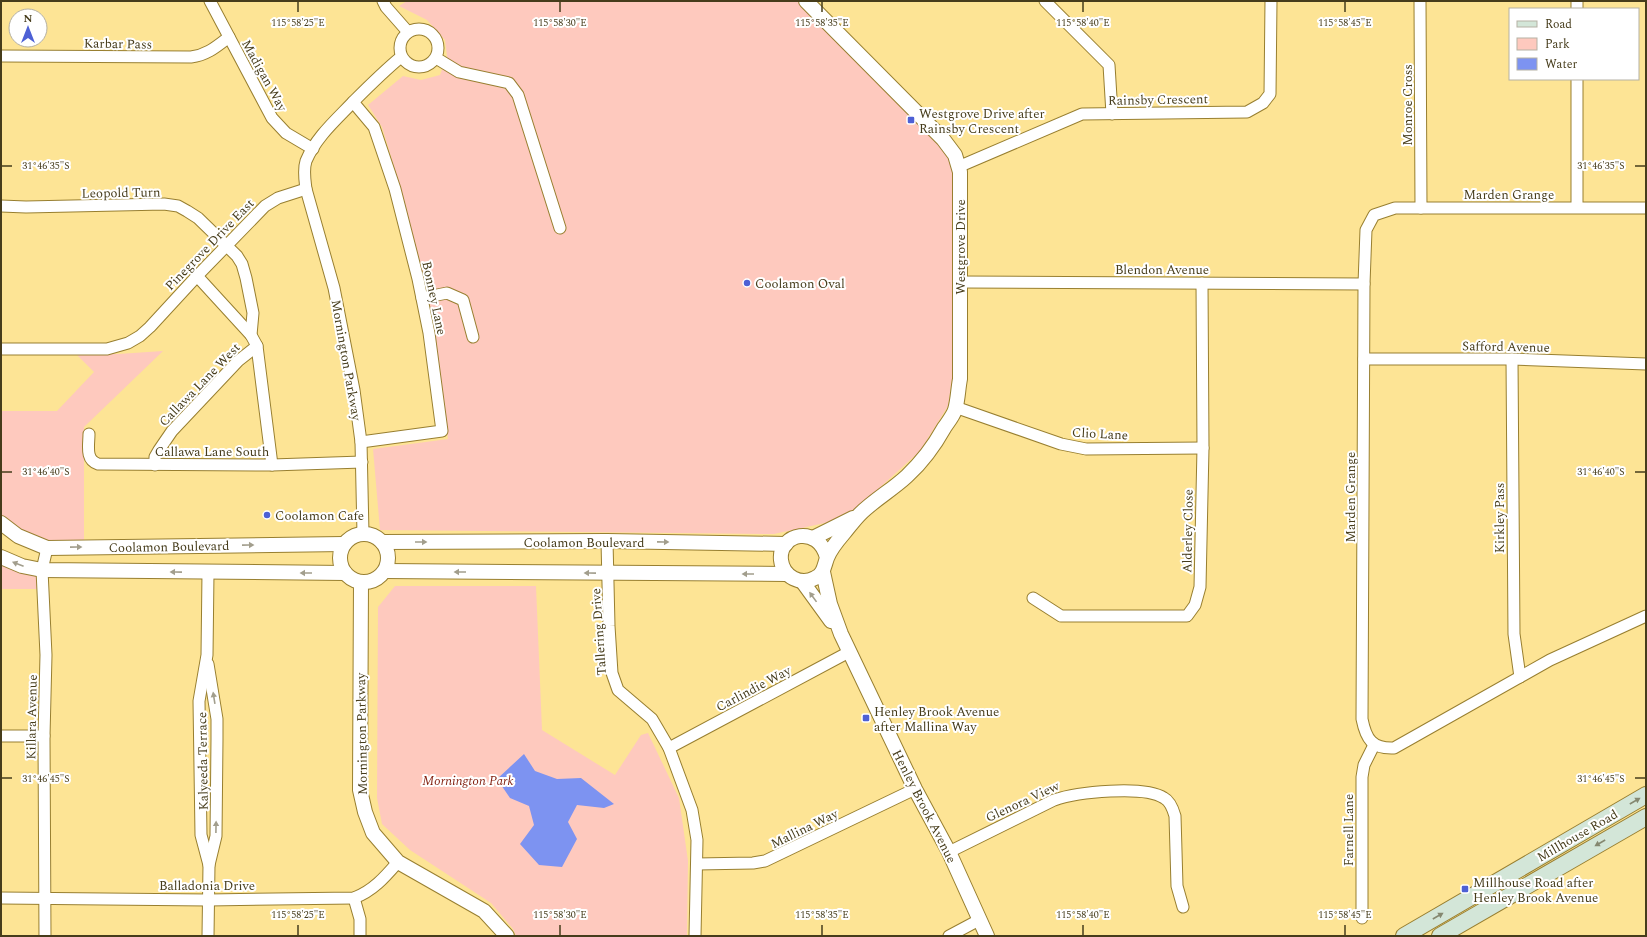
<svg xmlns="http://www.w3.org/2000/svg" width="1647" height="937" font-family="Spectral,serif">
<style>
.green{fill:#fec9be}
.water{fill:#7d93f1}
.lines{fill:none;stroke-linecap:round;stroke-linejoin:round}
.minor-casing{stroke:#987f30;stroke-width:13}
.tertiary-casing{stroke:#987f30;stroke-width:16}
.secondary-casing{stroke:#987f30;stroke-width:18}
.minor{stroke:#fff;stroke-width:11}
.tertiary{stroke:#fff;stroke-width:14}
.secondary{stroke:#d3e6d8;stroke-width:16}
.oneway{fill:#a29e8d}
.oneway2{fill:#858870}
.ticks{fill:none;stroke:#463c1b;stroke-width:1.5}
.poi-dot{fill:#4d60d5;stroke:#fff;stroke-width:1.5}
.labels{text-anchor:middle;stroke-width:4;stroke-linejoin:round;paint-order:stroke}
.street-label{font-size:13px;fill:#463c1b;stroke:#fff}
.poi-label{font-size:13px;fill:#463c1b;stroke:#fff;text-anchor:start}
.park-label{font-size:13px;font-style:italic;fill:#821f0e;stroke:#fff}
.ticks-label{font-size:10px;text-anchor:middle;fill:#463c1b;stroke:#fff;stroke-width:4;stroke-linejoin:round;paint-order:stroke}
</style>
<rect width="100%" height="100%" fill="#fde495"/>
<g class="green">
<polygon points="407,1 799,1 935,139 947,154 955,174 953,373 948,406 920,451 853,512 825,523 774,534 380,530 373,449 448,439 434,334 402,193 382,127 368,105 403,76 421,80 440,75 447,56 445,40 427,20 399,6"/>
<polygon points="163,351 84,427 84,545 53,545 1,523 1,411 57,411 94,372 75,353 118,354"/>
<polygon points="1,557 42,570 43,589 1,589"/>
<polygon points="395,586 536,586 542,730 615,775 641,735 648,733 679,798 688,861 687,936 516,936 513,929 491,903 410,850 382,824 377,798 378,607"/>
</g>
<polygon class="water" points="524,754 535,771 557,779 581,778 614,804 604,808 577,805 568,822 577,839 562,867 539,865 520,844 534,825 529,806 510,798 497,779"/>
<g class="lines">
<g class="minor-casing">
<g id="minor">
<polyline points="210,1 272,118 286,133 313,149"/>
<polyline points="383,1 386,7 408,32"/>
<polyline points="1045,1 1109,65 1112,114"/>
<polyline points="1420,1 1421,208"/>
<polyline points="1577,1 1577,9"/>
<circle cx="419" cy="48" r="19"/>
<path d="M1,56L191,57C207,55 216,47 229,37"/>
<polyline points="436,58 459,72 509,83 518,95 560,228"/>
<polyline points="1577,79 1577,207"/>
<polyline points="353,102 374,127 395,189 418,279 429,333 442,431 361,442"/>
<polyline points="958,167 1082,114 1247,112 1263,103 1270,94 1271,1"/>
<polyline points="1,206 26,207 164,204 178,206 187,211 198,218 237,256 242,264 246,278 253,313 251,335 257,346 272,465"/>
<path d="M1646,208H1395L1374,215L1366,230L1364,284L1362,719C1366,739 1372,749 1394,748L1550,660L1646,616"/>
<polyline points="197,276 251,335"/>
<polyline points="960,282 1364,284"/>
<polyline points="422,298 447,293 463,300 473,337"/>
<polyline points="1,349 107,349 128,343 140,336 150,327 197,276 265,206 278,198 306,189"/>
<polyline points="1364,359 1512,359 1646,364"/>
<polyline points="1512,359 1514,634 1520,677"/>
<polyline points="955,407 1061,444 1086,449 1203,448"/>
<path d="M89,434C89,445 85,460 98,464L272,465L362,462"/>
<polyline points="155,465 155,457 159,450 172,431 238,361 257,346"/>
<path d="M363,534L361,442L354,390L334,288L306,189C305,180 303,170 306,161C316,137 336,120 354,101C369,86 384,71 401,57"/>
<polyline points="607,541 609,626 612,673 618,690 652,719 669,748 692,810 697,840 695,936"/>
<polyline points="208,573 207,655 199,701 201,835 209,865"/>
<polyline points="1033,598 1061,616 1187,616 1195,605 1200,587 1203,448 1202,283"/>
<polyline points="1,736 44,736"/>
<polyline points="669,748 849,652"/>
<path d="M949,852L1054,800C1077,792 1144,785 1164,798C1170,801 1173,809 1175,816L1177,886L1183,907"/>
<polyline points="697,864 753,863 765,861 915,789"/>
<path d="M1,898L208,900L354,898C373,891 385,877 398,862"/>
<polyline points="354,898 360,919 360,936"/>
<polyline points="1362,918 1362,777 1364,765 1374,745"/>
<polyline points="45,936 44,736 46,655 42,570 47,548"/>
<polyline points="208,936 209,865 216,836 217,739 217,719 208,664"/>
<polyline points="949,936 979,920"/>
</g>
</g>
<g class="tertiary-casing">
<g id="tertiary">
<path d="M806,1L943,139L955,155L960,172V379C958,389 958,400 955,410C953,416 948,422 944,428C934,446 922,462 907,476C892,490 874,500 860,514C854,520 849,527 844,533C838,540 830,550 827,558C824,566 824,574 815,578C801,586 783,577 781,560C778,533 819,524 827,558"/>
<polyline points="1,523 18,536 47,548 344,544"/>
<circle cx="364" cy="558" r="24"/>
<polyline points="813,538 853,518"/>
<polyline points="382,542 607,541 786,544"/>
<polyline points="1,557 22,566 42,570 345,573"/>
<polyline points="385,571 787,574"/>
<polyline points="823,572 830,604 841,634 915,789 949,852 987,936"/>
<polyline points="802,581 831,621"/>
<polyline points="361,582 360,790 365,812 373,833 398,862 484,911 507,936"/>
</g>
</g>
<g class="secondary-casing">
<g id="secondary">
<polyline points="1404,936 1646,795"/>
<polyline points="1440,936 1646,817"/>
</g>
</g>
<use href="#minor" class="minor"/>
<use href="#tertiary" class="tertiary"/>
<use href="#secondary" class="secondary"/>
</g>
<defs><path id="oneway-solid" d="M-6-.8H1V-3.2L6.5 0L1 3.2V.8H-6Z"/></defs>
<g class="oneway">
<use href="#oneway-solid" transform="translate(421 542)"/>
<use href="#oneway-solid" transform="translate(663 542) rotate(1)"/>
<use href="#oneway-solid" transform="translate(248 545) rotate(-1)"/>
<use href="#oneway-solid" transform="translate(76 547) rotate(-1)"/>
<use href="#oneway-solid" transform="translate(18 564) rotate(-159)"/>
<use href="#oneway-solid" transform="translate(176 572) rotate(-179)"/>
<use href="#oneway-solid" transform="translate(460 572) rotate(-180)"/>
<use href="#oneway-solid" transform="translate(306 573) rotate(180)"/>
<use href="#oneway-solid" transform="translate(590 573) rotate(-179)"/>
<use href="#oneway-solid" transform="translate(748 574) rotate(-180)"/>
<use href="#oneway-solid" transform="translate(813 597) rotate(-126)"/>
<use href="#oneway-solid" transform="translate(214 698) rotate(-99)"/>
<use href="#oneway-solid" transform="translate(216 827) rotate(-89)"/>
</g>
<g class="oneway2">
<use href="#oneway-solid" transform="translate(1635 801) rotate(-30)"/>
<use href="#oneway-solid" transform="translate(1600 843) rotate(150)"/>
<use href="#oneway-solid" transform="translate(1438 916) rotate(-30)"/>
</g>
<path class="ticks" d="M298,2V12M560,2V12M822,2V12M1083,2V12M1345,2V12M2,166H12M1635,166H1645M2,472H12M1635,472H1645M2,778H12M1635,778H1645M298,925V935M560,925V935M822,925V935M1083,925V935M1345,925V935"/>
<g class="poi-dot">
<rect x="907" y="116" width="8" height="8" rx="2"/>
<circle cx="747" cy="283" r="4"/>
<circle cx="267" cy="515" r="4"/>
<rect x="862" y="714" width="8" height="8" rx="2"/>
<rect x="1461" y="885" width="8" height="8" rx="2"/>
</g>
<g class="labels">
<g class="street-label">
<text transform="translate(118 43) rotate(1)" y="5">Karbar Pass</text>
<text transform="translate(265 75) rotate(61)" y="5">Madigan Way</text>
<text transform="translate(1158 99) rotate(-1)" y="5">Rainsby Crescent</text>
<text transform="translate(1407 105) rotate(-90)" y="5">Monroe Cross</text>
<text transform="translate(121 192) rotate(-1)" y="5">Leopold Turn</text>
<text x="1509" y="199">Marden Grange</text>
<text transform="translate(209 244) rotate(-46)" y="5">Pinegrove Drive East</text>
<text transform="translate(960 247) rotate(-90)" y="5">Westgrove Drive</text>
<text x="1162" y="274">Blendon Avenue</text>
<text transform="translate(435 298) rotate(78)" y="5">Bonney Lane</text>
<text transform="translate(1506 346) rotate(1)" y="5">Safford Avenue</text>
<text transform="translate(347 360) rotate(80)" y="5">Mornington Parkway</text>
<text transform="translate(199 384) rotate(-46)" y="5">Callawa Lane West</text>
<text transform="translate(1100 433) rotate(3)" y="5">Clio Lane</text>
<text x="212" y="456">Callawa Lane South</text>
<text transform="translate(1350 497) rotate(-90)" y="5">Marden Grange</text>
<text transform="translate(1499 518) rotate(-90)" y="5">Kirkley Pass</text>
<text transform="translate(1187 531) rotate(-89)" y="5">Alderley Close</text>
<text x="584" y="547">Coolamon Boulevard</text>
<text transform="translate(169 546) rotate(-1)" y="5">Coolamon Boulevard</text>
<text transform="translate(598 632) rotate(-94)" y="5">Tallering Drive</text>
<text transform="translate(753 688) rotate(-28)" y="5">Carlindie Way</text>
<text transform="translate(31 717) rotate(-89)" y="5">Killara Avenue</text>
<text transform="translate(361 734) rotate(-91)" y="5">Mornington Parkway</text>
<text transform="translate(202 761) rotate(-91)" y="5">Kalyeeda Terrace</text>
<text transform="translate(1022 801) rotate(-25)" y="5">Glenora View</text>
<text transform="translate(925 806) rotate(63)" y="5">Henley Brook Avenue</text>
<text transform="translate(804 828) rotate(-26)" y="5">Mallina Way</text>
<text transform="translate(1348 830) rotate(-90)" y="5">Farnell Lane</text>
<text transform="translate(1577 835) rotate(-30)" y="5">Millhouse Road</text>
<text x="207" y="890">Balladonia Drive</text>
</g>
<g class="poi-label">
<text x="919" y="118">Westgrove Drive after<tspan x="919" dy="15">Rainsby Crescent</tspan></text>
<text x="755" y="288">Coolamon Oval</text>
<text x="275" y="520">Coolamon Cafe</text>
<text x="874" y="716">Henley Brook Avenue<tspan x="874" dy="15">after Mallina Way</tspan></text>
<text x="1473" y="887">Millhouse Road after<tspan x="1473" dy="15">Henley Brook Avenue</tspan></text>
</g>
<g class="park-label">
<text x="468" y="785">Mornington Park</text>
</g>
</g>
<g class="ticks-label">
<text x="298" y="26">115°58'25"E</text>
<text x="560" y="26">115°58'30"E</text>
<text x="822" y="26">115°58'35"E</text>
<text x="1083" y="26">115°58'40"E</text>
<text x="1345" y="26">115°58'45"E</text>
<text x="46" y="169">31°46'35"S</text>
<text x="1601" y="169">31°46'35"S</text>
<text x="46" y="475">31°46'40"S</text>
<text x="1601" y="475">31°46'40"S</text>
<text x="46" y="782">31°46'45"S</text>
<text x="1601" y="782">31°46'45"S</text>
<text x="298" y="918">115°58'25"E</text>
<text x="560" y="918">115°58'30"E</text>
<text x="822" y="918">115°58'35"E</text>
<text x="1083" y="918">115°58'40"E</text>
<text x="1345" y="918">115°58'45"E</text>
</g>
<rect width="1647" height="937" fill="none" stroke="#463c1b" stroke-width="4"/>
<rect x="1509" y="8" width="130" height="72" fill="#ffffff" stroke="#b5b1a4"/>
<rect x="1517" y="21" width="20" height="6" fill="#d3e6d8" stroke="#b5b1a4"/>
<text x="1545" y="28" font-size="12" fill="#463c1b">Road</text>
<rect x="1517" y="38" width="20" height="12" fill="#fec9be" stroke="#b5b1a4"/>
<text x="1545" y="48" font-size="12" fill="#463c1b">Park</text>
<rect x="1517" y="58" width="20" height="12" fill="#7d93f1" stroke="#b5b1a4"/>
<text x="1545" y="68" font-size="12" fill="#463c1b">Water</text>
<g transform="translate(28 28)"><circle r="19" fill="#ffffff" stroke="#b5b1a4"/>
<path d="M0-3L7 15L0 10L-7 15Z" fill="#4d60d5"/>
<text y="-6" font-size="11" font-weight="bold" text-anchor="middle" fill="#463c1b">N</text>
</g>
</svg>
